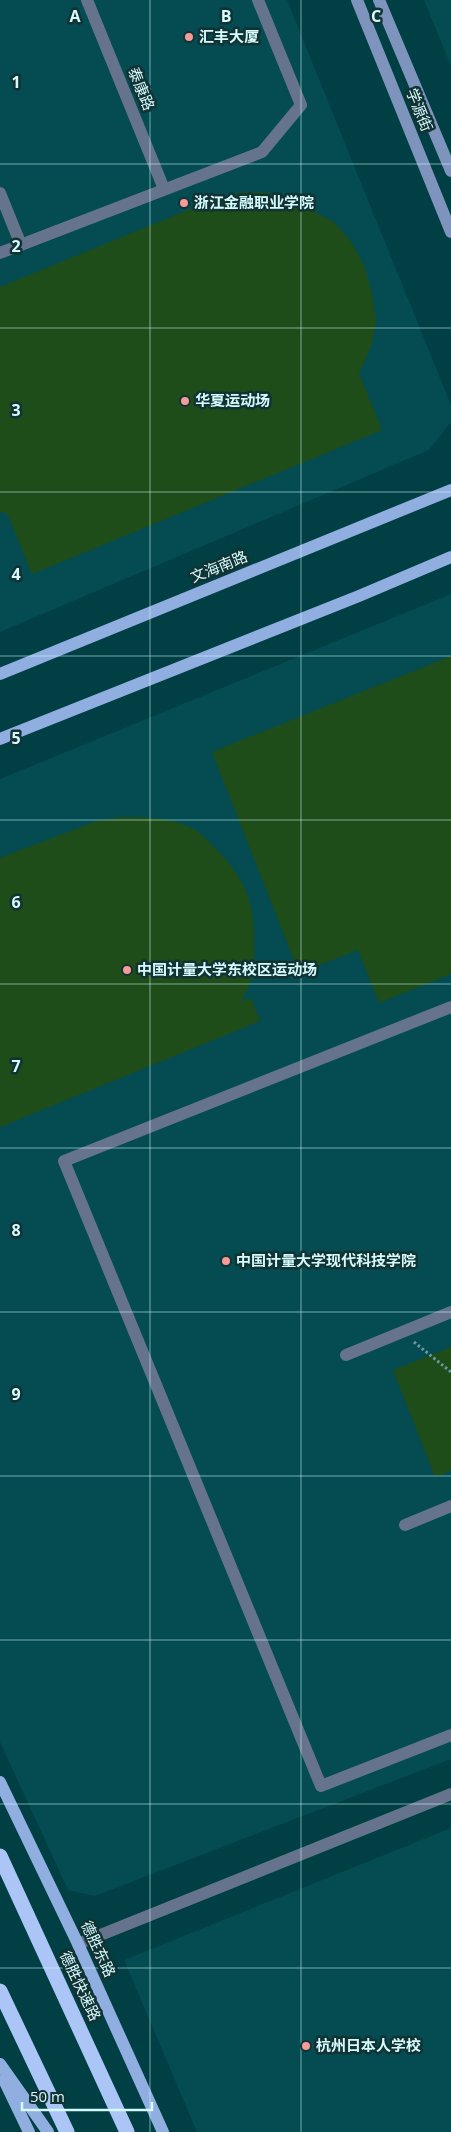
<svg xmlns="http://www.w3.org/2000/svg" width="451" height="2132" font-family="'Open Sans','Noto Sans SC',sans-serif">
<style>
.built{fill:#044c51}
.green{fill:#1e4d19}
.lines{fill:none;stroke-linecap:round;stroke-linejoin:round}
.path{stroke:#689a9d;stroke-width:3;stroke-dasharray:2.5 2.5;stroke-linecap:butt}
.street{stroke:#65738c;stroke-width:12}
.secondary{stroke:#7e94bc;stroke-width:12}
.primary{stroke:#91aee0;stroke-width:12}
.highway{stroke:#aac5f6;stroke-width:15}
.grid{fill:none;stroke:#d6fbfd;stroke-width:1;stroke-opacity:0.55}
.poi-dot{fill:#f59b98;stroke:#123234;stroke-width:2}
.labels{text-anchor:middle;stroke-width:5;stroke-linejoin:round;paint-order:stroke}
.poi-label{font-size:15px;font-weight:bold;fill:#d6fbfd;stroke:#123234;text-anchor:start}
.street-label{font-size:15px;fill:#d6fbfd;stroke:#123234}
.grid-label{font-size:16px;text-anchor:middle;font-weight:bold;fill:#d6fbfd;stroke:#123234;stroke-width:5;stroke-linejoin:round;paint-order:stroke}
</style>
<rect width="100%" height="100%" fill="#003f43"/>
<g class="built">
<polygon points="0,0 287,0 451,405 451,422 429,450 0,632"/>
<polygon points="424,0 451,0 451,66"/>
<polygon points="451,594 451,1759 95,1896 68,1890 0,1742 0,779"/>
<polygon points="451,1828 451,2132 197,2132 124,1960"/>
</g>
<g class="green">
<polygon points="244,192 266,192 299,203 335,223 351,242 364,265 372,294 376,321 371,347 359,373 382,430 32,574 8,515 0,511 0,287 222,196"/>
<polygon points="451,656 451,974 379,1003 358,950 299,973 212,752"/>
<path d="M121,817C147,817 176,817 198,832C203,835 208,841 212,845C243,875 255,900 254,943C254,954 255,965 252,977C250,985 245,993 242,1001L251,998L260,1021L0,1127V858L94,822Z"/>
<polygon points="451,1347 451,1471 435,1477 393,1370"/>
</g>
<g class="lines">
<polyline class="path" points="414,1342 451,1372"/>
<g class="street">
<polyline points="87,0 164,189"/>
<polyline points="0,193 21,245"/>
<polyline points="0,253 262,152 301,105 258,0"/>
<polyline points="451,1007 64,1161 321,1786 451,1735"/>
<polyline points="346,1355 451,1312"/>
<polyline points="405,1525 451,1506"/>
<polyline points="78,1944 451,1794"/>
</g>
<g class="secondary">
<polyline points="357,0 451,232"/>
<polyline points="379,0 451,171"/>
</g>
<g class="primary">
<polyline points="0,674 451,490"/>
<polyline points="0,739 359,596 451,557"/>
<polyline points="0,1782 78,1944 163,2132"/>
<polyline points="0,2064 48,2132"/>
<polyline points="4,2080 29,2132"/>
</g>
<g class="highway">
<polyline points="0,1856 127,2132"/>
<polyline points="0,1991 67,2132"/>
</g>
</g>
<path class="grid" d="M150,0V2132M301,0V2132M0,164H451M0,328H451M0,492H451M0,656H451M0,820H451M0,984H451M0,1148H451M0,1312H451M0,1476H451M0,1640H451M0,1804H451M0,1968H451"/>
<g class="poi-dot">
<circle cx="189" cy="37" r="5"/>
<circle cx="184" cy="203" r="5"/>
<circle cx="185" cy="401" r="5"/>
<circle cx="127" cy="970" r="5"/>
<circle cx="226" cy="1261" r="5"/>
<circle cx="306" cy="2046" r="5"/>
</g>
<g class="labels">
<g class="poi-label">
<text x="199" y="42">汇丰大厦</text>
<text x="194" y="208">浙江金融职业学院</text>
<text x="195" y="406">华夏运动场</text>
<text x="137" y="975">中国计量大学东校区运动场</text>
<text x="236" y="1266">中国计量大学现代科技学院</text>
<text x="316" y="2051">杭州日本人学校</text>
</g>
<g class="street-label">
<text transform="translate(141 89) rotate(68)" y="5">泰康路</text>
<text transform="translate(419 110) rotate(68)" y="5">学源街</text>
<text transform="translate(219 567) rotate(-22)" y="5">文海南路</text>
<text transform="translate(98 1949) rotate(65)" y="5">德胜东路</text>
<text transform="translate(80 1986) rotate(65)" y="5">德胜快速路</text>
</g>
</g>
<g class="grid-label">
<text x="75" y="22">A</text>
<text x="226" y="22">B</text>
<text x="376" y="22">C</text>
<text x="16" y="88">1</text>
<text x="16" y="252">2</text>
<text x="16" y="416">3</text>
<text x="16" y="580">4</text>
<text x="16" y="744">5</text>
<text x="16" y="908">6</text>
<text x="16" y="1072">7</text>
<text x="16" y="1236">8</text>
<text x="16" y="1400">9</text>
</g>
<path d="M22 2102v8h130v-8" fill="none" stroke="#d6fbfd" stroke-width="2.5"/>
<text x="30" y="2102" font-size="15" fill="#d6fbfd" stroke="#123234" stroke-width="4" paint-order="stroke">50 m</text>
</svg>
